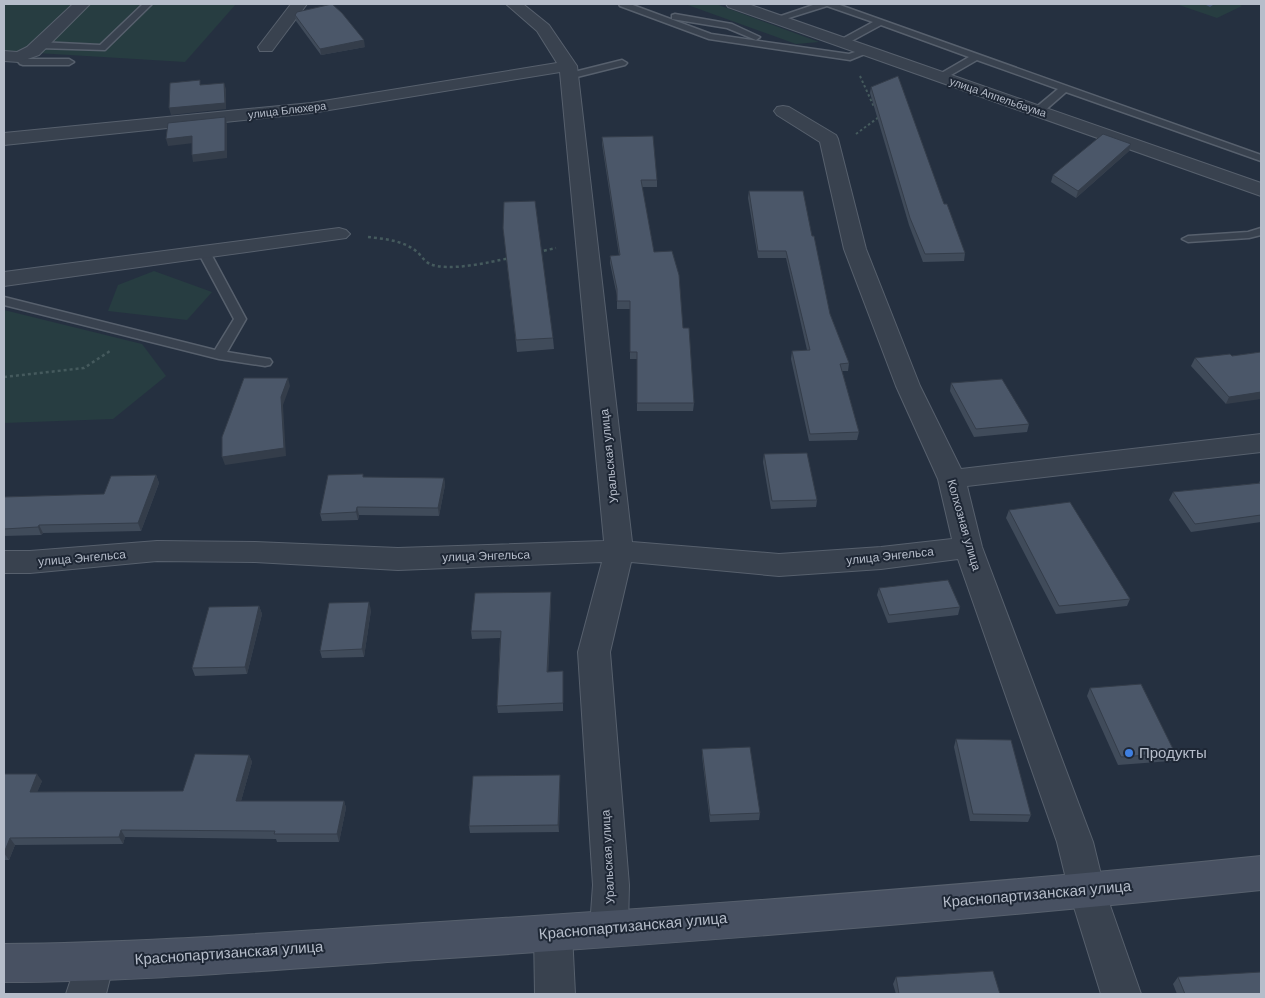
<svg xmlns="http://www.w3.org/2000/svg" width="1265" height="998" font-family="Helvetica,sans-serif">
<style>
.green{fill:#273d41}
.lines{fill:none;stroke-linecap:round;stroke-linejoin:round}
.stream{fill:#3b4d69;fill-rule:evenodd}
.lane-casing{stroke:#57606d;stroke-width:3}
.street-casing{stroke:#57606d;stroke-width:2}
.secondary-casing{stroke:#57606d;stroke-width:2}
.path-far1{stroke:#455a5d;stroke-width:2;stroke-dasharray:2.5 2.5;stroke-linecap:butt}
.path{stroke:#455a5d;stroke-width:2.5;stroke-dasharray:3 3;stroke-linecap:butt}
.lane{fill:#39424f;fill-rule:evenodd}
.street{fill:#39424f;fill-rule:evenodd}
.secondary{fill:#485162;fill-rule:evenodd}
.wall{fill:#404b5a}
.shaded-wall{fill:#343d4a}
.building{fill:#4b5769;stroke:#343d4a}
.shop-dot{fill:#3f7fe0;stroke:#1e2735;stroke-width:2}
.labels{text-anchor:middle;stroke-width:4;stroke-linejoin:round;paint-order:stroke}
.far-street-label{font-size:11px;fill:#b6bdca;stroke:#1e2735}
.street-label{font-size:12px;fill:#b6bdca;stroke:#1e2735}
.near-poi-label{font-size:15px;fill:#b6bdca;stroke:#1e2735;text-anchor:start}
.near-street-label{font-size:15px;fill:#b6bdca;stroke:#1e2735}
</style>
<rect width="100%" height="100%" fill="#253040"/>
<g class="green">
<polygon points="4,4 236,4 185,62 4,51"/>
<polygon points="685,4 716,4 819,42 796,44"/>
<polygon points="1176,4 1238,4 1242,6 1217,18"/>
<polygon points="154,271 212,292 187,320 108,311 118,285"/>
<polygon points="4,310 142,344 166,376 113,419 4,423"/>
</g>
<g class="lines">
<polygon class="stream" points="1204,4 1212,4 1213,5 1210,7"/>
<g class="lane-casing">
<g id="lane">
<polygon points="143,4 152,4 105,50 39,48 34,45 39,42 100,45"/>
<polygon points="619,4 630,4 711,34 849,54 867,48 872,51 850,60 709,39 620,6"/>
<polygon points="816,4 837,4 1261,155 1261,161 1066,92 1042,113 1034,113 1034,109 1058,89 977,60 944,79 938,79 938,75 969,57 881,25 846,44 840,44 840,40 873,22 827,6 776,22 772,19"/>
<polygon points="675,14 732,24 760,37 756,40 727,28 672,19 672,15"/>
<polygon points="19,54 26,59 69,59 74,62 69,65 23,65 20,64 14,57"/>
<polygon points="622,60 627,63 625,65 569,79 564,76 566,74"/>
<polygon points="1261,228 1261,235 1249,238 1188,242 1182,239 1188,236 1248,232"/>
<polygon points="204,248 210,252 246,319 227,352 270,359 272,362 270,365 265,366 219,359 4,305 4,297 215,350 234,319 198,252"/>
</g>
</g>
<g class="street-casing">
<g id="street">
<polygon points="73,4 90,4 39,55 19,62 4,61 4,51 17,52 27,47"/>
<polygon points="291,4 307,4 272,51 260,51 258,47"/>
<polygon points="506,4 523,4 549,25 577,66 632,542 779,554 881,547 952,539 938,479 896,386 844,249 820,142 777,115 774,111 777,107 783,106 789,107 836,135 838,139 866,249 920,386 961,469 1261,434 1261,452 967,486 982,547 1093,842 1105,891 1141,994 1101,994 1069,891 1057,842 958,559 881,569 779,576 631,562 610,652 629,885 628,927 622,940 609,945 596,940 590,927 593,885 578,652 602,562 398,570 255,562 157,561 30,573 4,573 4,551 30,551 157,541 255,542 398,548 604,541 560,72 311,113 4,145 4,133 311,103 557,63 537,31"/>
<polygon points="726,4 748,4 1261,183 1261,196 728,7"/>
<polygon points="339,228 346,230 350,234 346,238 4,286 4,272"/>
<polygon points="553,915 566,920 572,933 575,994 535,994 534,933 540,920"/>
<polygon points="95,943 109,949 114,962 106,994 66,994 81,949"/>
</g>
</g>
<g class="secondary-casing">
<path id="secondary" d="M1261,856V890C986,919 710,941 434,959C291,968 147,982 4,982V944C150,943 295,931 440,922C714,905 988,884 1261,856Z"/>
</g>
<g class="path-far1">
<polyline points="860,76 874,107"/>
<polyline points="856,134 879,117"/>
</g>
<g class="path">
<path d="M368,237C384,239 402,240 416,251C421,255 424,261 430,264C449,272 490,262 510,258"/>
<polyline points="538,252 556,248"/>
<polyline points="4,377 84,368 110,351"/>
</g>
<use href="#lane" class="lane"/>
<use href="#street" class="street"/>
<use href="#secondary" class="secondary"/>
</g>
<g class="wall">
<polygon points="295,15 365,47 321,55 296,21"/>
<polygon points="871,87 944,204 965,253 964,261 923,262 909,225 870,93"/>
<polygon points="602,137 657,180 657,187 642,187 654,252 683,328 694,403 693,411 637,411 637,359 630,359 630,309 617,309 617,296 610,263 610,256 619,255 602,144"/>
<polygon points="1131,144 1129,151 1076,198 1051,182 1053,175"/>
<polygon points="749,191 830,314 849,363 848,371 842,371 859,432 857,440 809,441 791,359 792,351 807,350 786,258 758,258 748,198"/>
<polygon points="503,228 553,338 554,349 517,352"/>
<polygon points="1261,352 1226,404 1191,366 1195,358 1232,356"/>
<polygon points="951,383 1029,424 1027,432 974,437 950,391"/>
<polygon points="764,454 817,500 816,507 771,509 763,462"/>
<polygon points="156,475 159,483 141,531 43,533 41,535 4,536 4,497 104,494"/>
<polygon points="364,477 444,478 445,485 439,516 359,515 358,520 322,521 320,514"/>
<polygon points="1261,478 1261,522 1191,532 1169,500 1173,492 1259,483"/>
<polygon points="1009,510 1130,599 1127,606 1056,614 1006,518"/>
<polygon points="879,588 960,607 958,615 888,623 877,595"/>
<polygon points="551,600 548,672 563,671 563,711 498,713 497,706 500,638 472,639 471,631"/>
<polygon points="259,606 262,614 247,674 195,676 192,668"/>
<polygon points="371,610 364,657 322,658 320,651"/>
<polygon points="1090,688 1175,753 1171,761 1118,765 1087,696"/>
<polygon points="956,739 1031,815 1028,822 970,821 954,747"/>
<polygon points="702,749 760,813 759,820 710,822 702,756"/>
<polygon points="249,755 252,762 241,801 344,801 346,808 339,842 277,842 276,839 125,837 123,844 15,845 9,860 4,860 4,774 42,781 37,792 183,791"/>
<polygon points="560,775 560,782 559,832 470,833 469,826"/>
<polygon points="896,977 1000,994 896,994 893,984"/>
<polygon points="1178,977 1261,994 1177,994 1173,984"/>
</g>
<g class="shaded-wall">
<polygon points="364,40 365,47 321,55 320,49"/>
<polygon points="224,83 226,89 226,109 171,115 169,108"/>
<polygon points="225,117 227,124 227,158 193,162 192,155"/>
<polygon points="192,136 194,143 168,146 166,139"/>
<polygon points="1131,144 1129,151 1076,198 1078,191"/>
<polygon points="288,378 290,386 283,405 286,456 225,465 222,457 281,397"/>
<polygon points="1261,392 1261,399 1226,404 1229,397"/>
<polygon points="156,475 159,483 141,531 138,523"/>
<polygon points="444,478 445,485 439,516 438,508"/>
<polygon points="357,507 359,515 358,520 356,512"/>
<polygon points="39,525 43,533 41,535 38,527"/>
<polygon points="551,592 551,600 548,679 547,672"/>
<polygon points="369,602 371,610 364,657 362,649"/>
<polygon points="259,606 262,614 247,674 245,667"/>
<polygon points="249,755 252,762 239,808 236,801"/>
<polygon points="37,774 42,781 34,800 30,792"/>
<polygon points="560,775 560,782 559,832 558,825"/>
<polygon points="344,801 346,808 339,842 337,834"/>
<polygon points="121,830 125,837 123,844 119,837"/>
<polygon points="10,838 15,845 9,860 4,853"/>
</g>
<g class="building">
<polygon points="332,4 342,13 364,40 320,49 295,15 297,12"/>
<polygon points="898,76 944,204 947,204 965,253 925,254 910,218 871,87"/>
<polygon points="200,80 200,85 224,83 225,103 169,108 170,83"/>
<polygon points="225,117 225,151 192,155 192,136 166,139 168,123"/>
<polygon points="1103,134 1131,144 1078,191 1053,175"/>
<polygon points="653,136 657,180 641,180 654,252 672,251 679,275 683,328 689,328 694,403 637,403 637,352 630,352 630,301 617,301 617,289 610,256 620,255 602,137"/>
<polygon points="749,191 803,191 812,236 814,236 830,314 849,363 840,364 859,432 810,434 792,351 810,350 786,251 758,251"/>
<polygon points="535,201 553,338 516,340 503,228 504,202"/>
<polygon points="1261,352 1261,392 1229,397 1195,358 1230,354 1232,356"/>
<polygon points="244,378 288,378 281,397 284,448 222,457 222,437"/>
<polygon points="1002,379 1029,424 976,429 951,383"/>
<polygon points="807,453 817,500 772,501 764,454"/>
<polygon points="363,474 363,477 444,478 438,508 357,507 356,512 320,514 328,475"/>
<polygon points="156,475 138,523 39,525 38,527 4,529 4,497 104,494 111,476"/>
<polygon points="1261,483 1261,515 1195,524 1173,492"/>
<polygon points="1070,502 1130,599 1059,606 1009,510"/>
<polygon points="948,580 960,607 889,615 879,588"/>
<polygon points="551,592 547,672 563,671 563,703 497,706 501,631 471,631 475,593"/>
<polygon points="369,602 362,649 320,651 329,603"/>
<polygon points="259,606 245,667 192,668 209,607"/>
<polygon points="1141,684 1175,753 1121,757 1090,688"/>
<polygon points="956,739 1011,740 1031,815 973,814"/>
<polygon points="750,747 760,813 710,815 702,749"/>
<polygon points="195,754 249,755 236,801 344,801 337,834 274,834 275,831 121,830 119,837 10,838 4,853 4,774 37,774 30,792 183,791"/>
<polygon points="560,775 558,825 469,826 473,776"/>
<polygon points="993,971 1000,994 899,994 896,977"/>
<polygon points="1261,972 1261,994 1185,994 1178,977"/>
</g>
<circle class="shop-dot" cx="1129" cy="753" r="5"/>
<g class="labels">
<g class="far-street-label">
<text transform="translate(998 97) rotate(19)" y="4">улица Аппельбаума</text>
<text transform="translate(287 110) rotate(-7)" y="4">улица Блюхера</text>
</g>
<g class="street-label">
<text transform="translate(609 456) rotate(-96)" y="4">Уральская улица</text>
<text transform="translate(964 525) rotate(74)" y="4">Колхозная улица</text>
<text transform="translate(486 556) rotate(-2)" y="4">улица Энгельса</text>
<text transform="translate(890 556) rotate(-6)" y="4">улица Энгельса</text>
<text transform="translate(82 558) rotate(-5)" y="4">улица Энгельса</text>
<text transform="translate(608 857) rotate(-93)" y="4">Уральская улица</text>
</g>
<g class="near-poi-label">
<text x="1139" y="758">Продукты</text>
</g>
<g class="near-street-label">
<text transform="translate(1037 894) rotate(-5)" y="5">Краснопартизанская улица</text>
<text transform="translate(633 926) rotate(-5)" y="5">Краснопартизанская улица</text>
<text transform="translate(229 953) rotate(-4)" y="5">Краснопартизанская улица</text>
</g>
</g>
<rect width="1265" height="998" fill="none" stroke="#b6bdca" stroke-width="10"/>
</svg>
